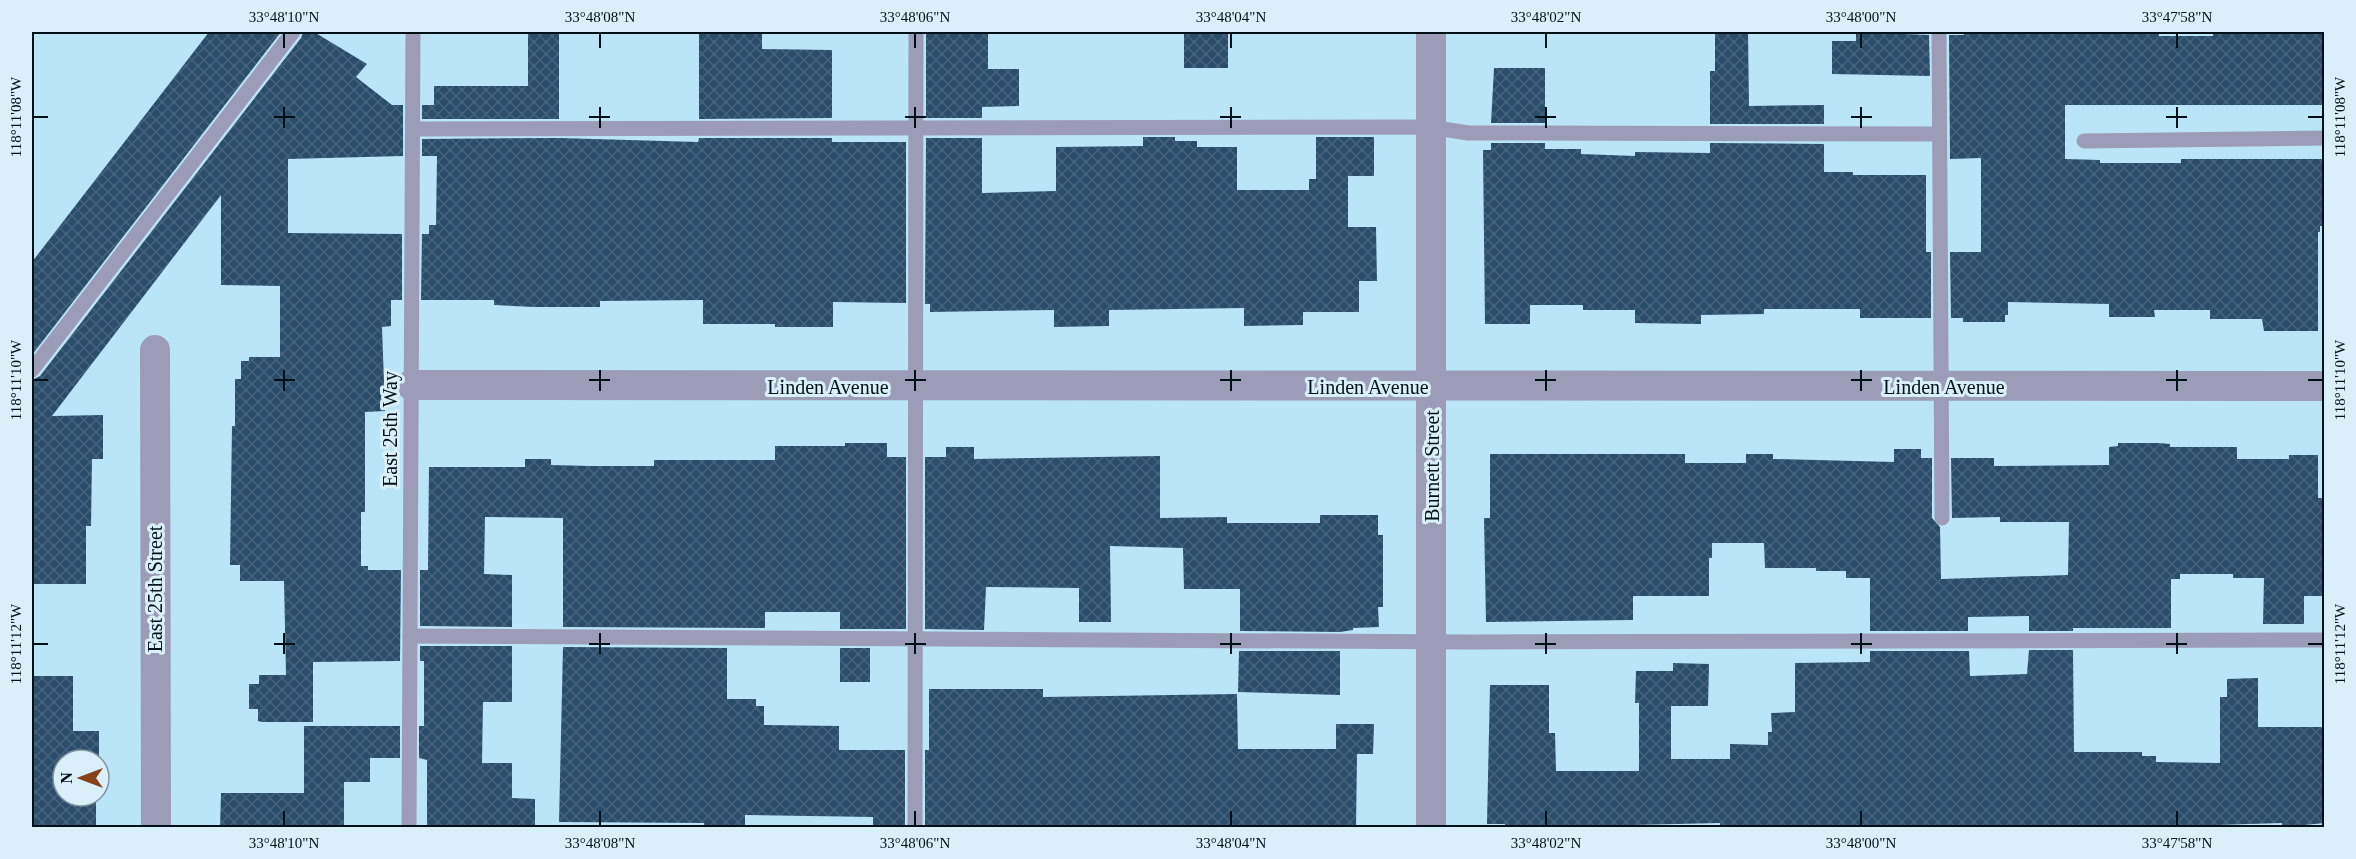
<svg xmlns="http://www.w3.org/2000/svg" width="2356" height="859" font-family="'Times New Roman',serif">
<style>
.building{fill:url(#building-cross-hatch)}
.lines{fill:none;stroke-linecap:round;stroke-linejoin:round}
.service{stroke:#9d9cb8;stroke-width:15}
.minor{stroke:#9d9cb8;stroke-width:30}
.ticks{fill:none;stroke:#001019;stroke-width:2}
.labels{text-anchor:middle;stroke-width:6;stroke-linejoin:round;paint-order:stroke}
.street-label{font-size:20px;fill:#001019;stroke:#d9eff9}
.neatline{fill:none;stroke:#001019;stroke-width:2}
.ticks-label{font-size:15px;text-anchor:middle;fill:#001019}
</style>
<defs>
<pattern id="building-cross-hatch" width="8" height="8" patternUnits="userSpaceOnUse" patternTransform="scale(1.5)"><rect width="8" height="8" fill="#2b4d6c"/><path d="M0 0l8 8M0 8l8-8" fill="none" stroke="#46627c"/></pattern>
</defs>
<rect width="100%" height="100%" fill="#bae5f9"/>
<g class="building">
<polygon points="209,32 281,32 32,355 32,262"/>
<polygon points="303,32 314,32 367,64 356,77 392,105 403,105 403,156 288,159 288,233 402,234 402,300 391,300 391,326 382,327 385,411 365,412 365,512 361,512 361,566 368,566 368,570 401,570 400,661 313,662 313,722 262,722 258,721 258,709 249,709 249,684 259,684 259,675 286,675 284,581 240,581 240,565 230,565 232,426 235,426 235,379 241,379 241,361 249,361 249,357 280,357 280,286 221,285 221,195 52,416 103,415 103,459 92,459 91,526 86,526 86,584 32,584 32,380 40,376 301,38"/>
<polygon points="528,32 559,32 559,119 422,119 422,105 434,105 434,86 528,86"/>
<polygon points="699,32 762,32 762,49 832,50 832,118 699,119"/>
<polygon points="926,32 988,32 988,69 1019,69 1019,106 982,107 982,118 926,118"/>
<rect x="1184" y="32" width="44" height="36"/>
<polygon points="1715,32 1748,32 1749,106 1824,105 1824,124 1710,124 1710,71 1715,71"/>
<polygon points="1856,32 1929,35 1930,76 1832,74 1832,41 1856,41"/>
<polygon points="1964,32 2159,32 2159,36 2213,36 2213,32 2325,32 2325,105 2065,105 2065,159 2100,160 2100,163 2181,163 2181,159 2325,159 2325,226 2320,226 2320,232 2318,232 2318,331 2264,331 2262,319 2210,319 2210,310 2154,310 2155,317 2109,317 2109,304 2008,302 2008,315 2005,315 2005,322 1963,322 1963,318 1951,318 1950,252 1981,252 1981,158 1950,159 1949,35 1964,35"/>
<polygon points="1494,68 1545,68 1545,123 1491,123"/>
<polygon points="1143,137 1175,137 1175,141 1197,141 1197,147 1237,147 1237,190 1309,190 1309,179 1316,179 1316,137 1374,137 1374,176 1348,176 1348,227 1376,227 1377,281 1359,281 1359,312 1303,312 1303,325 1244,326 1244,308 1109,310 1109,326 1054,327 1054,310 930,312 930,304 925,304 926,138 982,138 982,193 1056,191 1056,147 1143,146"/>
<polygon points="559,138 698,142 699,138 832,138 832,142 906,142 906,303 833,302 833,327 775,327 775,324 703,324 703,300 600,301 600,307 534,307 494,305 494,300 421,300 422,234 429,234 429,225 436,225 437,156 422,156 422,139"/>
<polygon points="1491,143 1545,143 1545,149 1581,149 1581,154 1635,156 1635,152 1710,153 1710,143 1824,144 1824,172 1853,172 1853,175 1926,175 1926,252 1931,252 1931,318 1860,318 1860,309 1764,309 1764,314 1701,315 1701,324 1635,323 1635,310 1583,310 1583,305 1530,305 1530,324 1485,324 1483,150 1491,150"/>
<polygon points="845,443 887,443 887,457 906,457 906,629 840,629 840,612 765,612 765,628 563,627 563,518 485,517 484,574 512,575 512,627 420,626 420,570 428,570 429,467 525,467 525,459 551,459 551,465 591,466 654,466 654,460 775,460 775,446 845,446"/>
<polygon points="2118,443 2158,443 2170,444 2170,447 2237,447 2237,459 2289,459 2289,455 2318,455 2318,498 2325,498 2325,596 2304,596 2304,624 2263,624 2264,578 2233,578 2233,574 2180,574 2180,579 2171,579 2171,628 2073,628 2073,631 2029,631 2029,616 1968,617 1968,631 1870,631 1870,578 1846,578 1846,571 1816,571 1816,568 1765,568 1764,543 1712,543 1712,558 1709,558 1709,596 1633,596 1633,620 1486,622 1484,518 1490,518 1490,454 1685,454 1685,463 1746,463 1746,454 1773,454 1773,459 1894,462 1894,449 1921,449 1921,458 1932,458 1932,518 1940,527 1941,579 2068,575 2069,522 2000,522 2000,517 1952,518 1951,458 1994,458 1994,466 2109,465 2109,447 2118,446"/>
<polygon points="946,447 974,447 974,459 1160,456 1160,518 1227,517 1227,523 1320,523 1320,515 1378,515 1378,535 1383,535 1383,607 1378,607 1379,627 1353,628 1353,630 1340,632 1240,631 1240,589 1184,589 1183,548 1110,546 1111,622 1079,622 1079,588 986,587 984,630 925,629 925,457 946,457"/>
<polygon points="420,646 512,646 512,702 483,702 482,763 512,763 512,798 535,799 535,828 427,828 427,760 419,758 419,726 424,726 424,661 420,661"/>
<polygon points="563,647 727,648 727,699 756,699 756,706 764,706 764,725 839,726 839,750 905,750 905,826 873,826 873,817 745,815 745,828 704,828 704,823 559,822"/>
<rect x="840" y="648" width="30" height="34"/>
<polygon points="2029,650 2073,650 2074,752 2142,752 2142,756 2156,756 2156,762 2220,763 2220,697 2227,697 2227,679 2258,678 2258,727 2322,727 2325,823 2282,827 2282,823 2217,825 2217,828 1720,828 1720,823 1505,828 1505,824 1487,824 1490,685 1549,685 1549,733 1555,733 1556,771 1639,771 1639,703 1635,703 1636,671 1673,671 1673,663 1709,664 1708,706 1671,706 1671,759 1730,759 1730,744 1768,745 1768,732 1772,732 1771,713 1795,712 1795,663 1870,662 1870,651 1969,651 1970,676 2027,674"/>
<polygon points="1239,651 1340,651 1340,695 1238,692"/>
<polygon points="32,676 73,676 73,731 99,731 99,779 99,760 63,760 63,796 96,796 96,828 32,828"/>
<polygon points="929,689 1043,689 1043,697 1237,694 1238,749 1336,749 1336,724 1374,724 1373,754 1357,754 1356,827 930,828 925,825 925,750 929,750"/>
<polygon points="304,726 400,726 400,758 370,758 370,782 344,782 344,828 220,828 221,793 304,793"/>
</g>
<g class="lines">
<g class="service">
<polyline points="1939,32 1942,518"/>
<polyline points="413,129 1430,127 1468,133 1939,134"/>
<polyline points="2084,141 2324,138"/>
<polyline points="32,370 293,32"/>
<polyline points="410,636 1470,642 2324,640"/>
<polyline points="409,828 413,32"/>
<polyline points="915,828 916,32"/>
</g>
<g class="minor">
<polyline points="155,350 156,828"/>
<polyline points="411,385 2324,386"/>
<polyline points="1431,828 1431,32"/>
</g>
</g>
<path class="ticks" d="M284,33V48M600,33V48M915,33V48M1231,33V48M1546,33V48M1861,33V48M2177,33V48M284,107V128M600,107V128M915,107V128M1231,107V128M1546,107V128M1861,107V128M2177,107V128M33,117H48M274,117H295M589,117H610M905,117H926M1220,117H1241M1535,117H1556M1851,117H1872M2166,117H2187M2308,117H2323M284,370V391M600,370V391M915,370V391M1231,370V391M1546,370V391M1861,370V391M2177,370V391M33,380H48M274,380H295M589,380H610M905,380H926M1220,380H1241M1535,380H1556M1851,380H1872M2166,380H2187M2308,380H2323M284,633V654M600,633V654M915,633V654M1231,633V654M1546,633V654M1861,633V654M2177,633V654M33,644H48M274,644H295M589,644H610M905,644H926M1220,644H1241M1535,644H1556M1851,644H1872M2166,644H2187M2308,644H2323M284,811V826M600,811V826M915,811V826M1231,811V826M1546,811V826M1861,811V826M2177,811V826"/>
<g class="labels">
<g class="street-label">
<text x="828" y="394">Linden Avenue</text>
<text x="1368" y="394">Linden Avenue</text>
<text x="1944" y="394">Linden Avenue</text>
<text transform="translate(390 429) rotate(-90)" y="7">East 25th Way</text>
<text transform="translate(1432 466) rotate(-90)" y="7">Burnett Street</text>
<text transform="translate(155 589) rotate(-90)" y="7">East 25th Street</text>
</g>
</g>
<rect width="2356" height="859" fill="none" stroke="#d9eff9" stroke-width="66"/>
<g transform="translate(81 778) rotate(270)"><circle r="28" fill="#d9eff9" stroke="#82969f" stroke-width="1.5"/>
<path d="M0-4.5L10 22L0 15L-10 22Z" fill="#864118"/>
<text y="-9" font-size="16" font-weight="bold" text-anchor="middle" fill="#001019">N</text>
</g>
<rect x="33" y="33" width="2290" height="793" class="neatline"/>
<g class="ticks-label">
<text x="284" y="22">33°48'10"N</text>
<text x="600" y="22">33°48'08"N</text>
<text x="915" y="22">33°48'06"N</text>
<text x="1231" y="22">33°48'04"N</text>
<text x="1546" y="22">33°48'02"N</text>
<text x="1861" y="22">33°48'00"N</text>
<text x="2177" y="22">33°47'58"N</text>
<text transform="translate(2340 117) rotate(-90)" y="5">118°11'08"W</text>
<text transform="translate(16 117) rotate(-90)" y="5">118°11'08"W</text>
<text transform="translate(2340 380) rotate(-90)" y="5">118°11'10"W</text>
<text transform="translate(16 380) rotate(-90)" y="5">118°11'10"W</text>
<text transform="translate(2340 644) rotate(-90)" y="5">118°11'12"W</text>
<text transform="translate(16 644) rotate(-90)" y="5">118°11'12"W</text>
<text x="284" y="848">33°48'10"N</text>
<text x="600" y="848">33°48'08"N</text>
<text x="915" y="848">33°48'06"N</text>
<text x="1231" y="848">33°48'04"N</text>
<text x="1546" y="848">33°48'02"N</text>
<text x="1861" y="848">33°48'00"N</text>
<text x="2177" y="848">33°47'58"N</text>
</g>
</svg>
